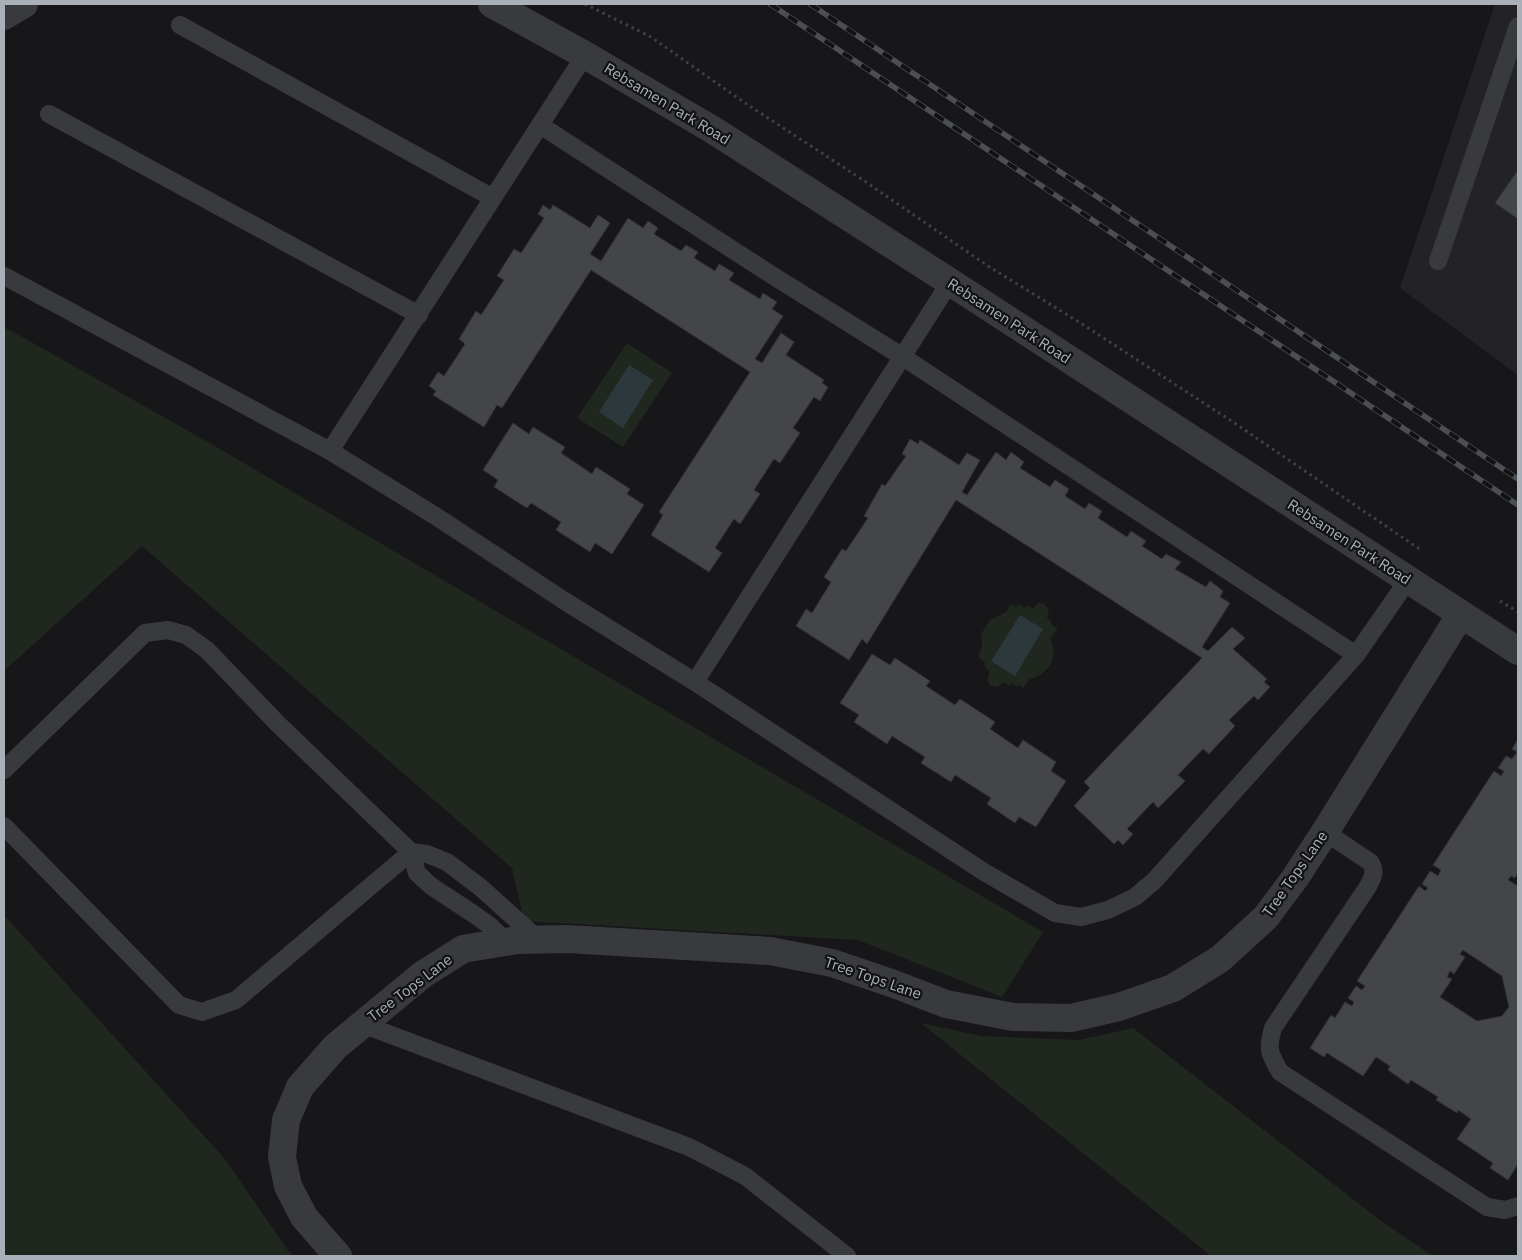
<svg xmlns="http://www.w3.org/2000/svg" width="1522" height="1260" font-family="'IBM Plex Sans',sans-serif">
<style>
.built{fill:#232326}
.green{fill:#1f271f}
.water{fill:#2d383d}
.building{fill:#444549;stroke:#313235;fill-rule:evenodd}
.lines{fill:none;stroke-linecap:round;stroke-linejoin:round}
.path{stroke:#3e4145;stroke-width:3;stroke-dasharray:2.5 4;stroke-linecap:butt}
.service{stroke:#383a3e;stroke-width:18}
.minor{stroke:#383a3e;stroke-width:28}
.tertiary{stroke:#383a3e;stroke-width:28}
.rail-casing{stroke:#4b4e53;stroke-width:5.5}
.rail{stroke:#121214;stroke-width:4;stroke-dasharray:11;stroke-linecap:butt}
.labels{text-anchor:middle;stroke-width:4.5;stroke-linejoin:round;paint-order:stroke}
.street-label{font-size:15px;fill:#aab0b8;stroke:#121214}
</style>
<rect width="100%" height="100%" fill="#171719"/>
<polygon class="built" points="1495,4 1518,4 1518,375 1400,288"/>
<g class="green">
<polygon points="4,328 12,331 220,449 1043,932 1002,997 858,940 524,921 512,868 142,546 4,671"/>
<polygon points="627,343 672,373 623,447 577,418"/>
<path d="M1038,603L1044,604L1049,610L1047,618L1052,621L1050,623L1058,629L1050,638C1060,657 1049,674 1030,679L1023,688L1019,685L1016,687L1012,683L1009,686L1005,682L997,687L990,686L987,680L990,671L985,667V663L978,656L982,648L981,634L990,620L1006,612L1011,604L1016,607L1019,604L1025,608L1027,605L1033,608Z"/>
<polygon points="4,915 224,1158 292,1256 4,1256"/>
<polygon points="921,1023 981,1036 1079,1040 1133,1028 1381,1221 1433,1256 1211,1256"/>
</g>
<g class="water">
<polygon points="629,365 653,380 623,428 599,412"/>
<polygon points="1020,615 1043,629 1015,676 991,661"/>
</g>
<g class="building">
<polygon points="1518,170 1518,219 1495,203"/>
<polygon points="543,205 550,210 553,205 590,228 598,215 610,223 590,254 601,261 628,218 643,228 648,221 658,228 654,234 681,251 686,245 698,252 694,258 715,271 719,264 734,273 729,280 760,299 763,293 777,302 772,309 783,316 755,359 762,363 781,333 794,342 786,355 824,380 822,383 828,387 820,401 814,397 793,428 800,433 780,463 774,459 754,490 760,494 740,524 734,519 715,548 722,553 709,572 651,535 663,515 659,512 750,372 591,270 502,408 497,405 484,427 433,395 436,391 429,386 438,372 444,376 465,344 459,339 476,311 481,315 504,280 497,276 514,249 521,253 544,218 538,214"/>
<polygon points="513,423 529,434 533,427 565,447 561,453 592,474 596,467 630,489 627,494 644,505 612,554 595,543 590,552 556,530 561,522 531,503 527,508 494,487 498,480 483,470"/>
<polygon points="910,439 918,444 920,440 959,465 967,453 980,460 962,492 967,495 996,452 1006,460 1011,452 1024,462 1020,468 1050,487 1055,480 1069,489 1065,496 1085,509 1089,503 1102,511 1098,518 1127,537 1131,531 1146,541 1142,546 1162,559 1166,554 1181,562 1175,569 1206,587 1210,581 1223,591 1220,597 1230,603 1202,647 1208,651 1232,627 1245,638 1233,649 1267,679 1264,682 1270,687 1258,700 1254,696 1229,720 1235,726 1209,754 1203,749 1178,775 1185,781 1158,808 1153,802 1127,829 1133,834 1123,845 1118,840 1114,844 1074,806 1090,788 1084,782 1202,658 956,500 867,644 862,639 849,660 796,626 806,609 812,613 831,582 824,577 842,549 846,551 868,518 864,516 882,484 885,486 906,456 902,454"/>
<polygon points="872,654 890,665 895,658 930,681 926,686 955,705 960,699 995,722 990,729 1018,748 1023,740 1056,762 1051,771 1066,781 1036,827 1019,817 1015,823 987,804 991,798 955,775 951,782 921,763 925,757 892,736 887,744 854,722 859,715 840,703"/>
<path d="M1518,739V873L1515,878L1511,876L1508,880L1518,886V1164L1508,1180L1490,1168L1493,1163L1457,1139L1471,1119L1458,1110L1457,1113L1436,1100L1438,1097L1411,1080L1408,1084L1388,1070L1390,1066L1376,1057L1363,1076L1327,1053L1324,1057L1310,1048L1331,1015L1335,1018L1345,1002L1352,1006L1354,1002L1348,998L1356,986L1362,990L1365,986L1357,981L1419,886L1425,891L1428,888L1422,884L1430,871L1438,876L1441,870L1433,865L1494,771L1501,776L1504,771L1498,768L1506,756L1512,759L1517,752L1512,749ZM1463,950L1502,976L1509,1007L1502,1016L1477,1021L1440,997L1452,979L1447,977L1450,971L1454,974L1465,957L1460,954Z"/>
</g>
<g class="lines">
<g class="path">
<polyline points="585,4 651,37 745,103 863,180 988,266 1082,324 1233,422 1421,550"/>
<polyline points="1500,601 1518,612"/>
</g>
<g class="service">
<polyline points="180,25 493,198"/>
<polyline points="585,55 330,451 437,517 563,600 695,682 984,872 1055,913 1081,917 1108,910 1135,897 1154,881 1356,655 1408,580"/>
<polyline points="49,114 419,315"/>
<polyline points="540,125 767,272 903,357 1356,655"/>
<polyline points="1438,261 1518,26"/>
<polyline points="4,276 330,451"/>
<polyline points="695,682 950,282"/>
<polyline points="4,770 145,633 168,630 186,635 207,650 278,724 411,852 236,1000 202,1012 179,1005 4,826"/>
<path d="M1325,832L1370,862C1377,872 1372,879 1367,888L1273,1028C1267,1049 1269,1053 1280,1072L1487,1207L1505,1210L1518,1206"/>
<polyline points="507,942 489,925 472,913 431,886 417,873 411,852 427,854 447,862 480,887 538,939"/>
<polyline points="362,1024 689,1147 745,1176 847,1256"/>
</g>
<g class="minor">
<polyline points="4,16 24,4"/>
<polyline points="338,1256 304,1217 288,1186 282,1157 286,1120 300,1087 335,1047 422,975 463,949 517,940 567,939 770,951 832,963 894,984 946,1004 1013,1017 1071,1018 1119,1007 1173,988 1220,959 1266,917 1295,878 1325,832 1461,614"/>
</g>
<polyline class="tertiary" points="492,4 585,55 713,130 950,282 1518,651"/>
<g class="rail-casing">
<g id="rail">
<polyline points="770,4 1518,505"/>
<polyline points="810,4 1518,479"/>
</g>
</g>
<use href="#rail" class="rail"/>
</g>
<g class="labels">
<g class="street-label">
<text transform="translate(667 104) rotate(31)" y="5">Rebsamen Park Road</text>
<text transform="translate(1009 321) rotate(33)" y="5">Rebsamen Park Road</text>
<text transform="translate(1349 542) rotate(33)" y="5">Rebsamen Park Road</text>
<text transform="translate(1295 874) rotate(-55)" y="5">Tree Tops Lane</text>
<text transform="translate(873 978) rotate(19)" y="5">Tree Tops Lane</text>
<text transform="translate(410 988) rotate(-37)" y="5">Tree Tops Lane</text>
</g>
</g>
<rect width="1522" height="1260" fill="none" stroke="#aab0b8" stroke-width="10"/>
</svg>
